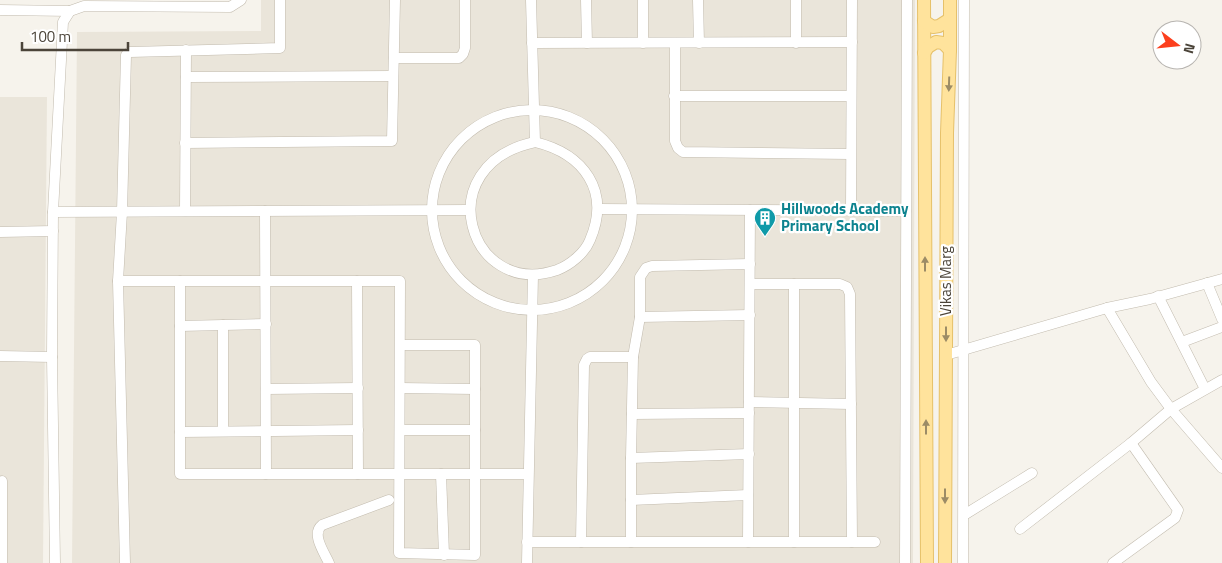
<svg xmlns="http://www.w3.org/2000/svg" width="1222" height="563" font-family="'Titillium Web',sans-serif">
<style>
.residential{fill:#eae5da}
.lines{fill:none;stroke-linecap:round;stroke-linejoin:round}
.minor-casing{stroke:#c2bbae;stroke-width:11}
.major-casing{stroke:#e6c16a;stroke-width:14}
.minor{stroke:#fff;stroke-width:10}
.major{stroke:#ffe39c;stroke-width:12}
.oneway{fill:#9c8c66}
.labels{text-anchor:middle;stroke-width:4.5;stroke-linejoin:round;paint-order:stroke}
.culture-label{font-size:15px;font-weight:bold;fill:#0d838f;stroke:#fff;text-anchor:start}
.street-label{font-size:15px;fill:#4b4439;stroke:#fff}
</style>
<rect width="100%" height="100%" fill="#f6f3ec"/>
<g class="residential">
<polygon points="261,0 915,0 913,563 72,563 77,32 261,31"/>
<polygon points="0,97 47,97 43,563 0,563"/>
</g>
<g class="lines">
<g class="minor-casing">
<g id="minor">
<polyline points="531,0 535,142"/>
<polyline points="586,0 587,43"/>
<polyline points="698,0 699,43"/>
<polyline points="796,0 796,43"/>
<polyline points="0,10 70,11"/>
<polyline points="532,43 852,42"/>
<polyline points="643,43 643,0"/>
<polyline points="675,43 675,141 678,148 683,152 850,154"/>
<polyline points="394,58 459,58 463,54 465,48 465,0"/>
<polyline points="186,77 393,76"/>
<polyline points="674,96 850,96"/>
<circle cx="532" cy="210" r="100"/>
<path d="M535,142C584,154 611,191 590,240C585,253 570,265 557,270C469,300 427,165 535,142Z"/>
<polyline points="185,143 392,141 395,0"/>
<polyline points="598,209 906,211"/>
<polyline points="851,210 852,0"/>
<polyline points="185,211 186,50"/>
<polyline points="265,211 266,474"/>
<polyline points="53,212 470,210"/>
<polyline points="0,232 53,231"/>
<polyline points="118,281 400,281 399,553 475,555 475,345 400,345"/>
<polyline points="180,281 180,474 528,474"/>
<polyline points="357,281 358,474"/>
<polyline points="1207,283 1222,319"/>
<polyline points="750,284 840,284 847,287 850,294 852,542"/>
<polyline points="794,284 794,542"/>
<polyline points="1158,296 1205,389"/>
<polyline points="1107,308 1151,382 1171,409 1222,468"/>
<polyline points="640,317 750,315"/>
<polyline points="223,325 223,431"/>
<polyline points="180,326 266,324"/>
<polyline points="1182,342 1222,327"/>
<polyline points="946,355 1107,308 1150,299 1222,279"/>
<polyline points="0,356 52,357"/>
<polyline points="400,388 475,389"/>
<polyline points="266,389 358,388"/>
<polyline points="749,402 851,404"/>
<polyline points="632,414 749,413"/>
<polyline points="400,430 475,430"/>
<polyline points="180,432 358,430"/>
<polyline points="631,458 749,454"/>
<polyline points="441,474 444,555"/>
<polyline points="2,481 2,563"/>
<polyline points="631,500 748,495"/>
<polyline points="964,515 1032,473"/>
<polyline points="1020,529 1131,443 1171,409 1222,380"/>
<polyline points="527,542 875,542"/>
<polyline points="581,542 584,365 587,359 590,357 633,357"/>
<polyline points="631,542 631,458 633,357 640,317 640,277 646,268 652,266 750,264"/>
<polyline points="748,542 750,210"/>
<polyline points="55,563 52,357 53,212 63,22 70,11 84,6 230,7 241,0"/>
<polyline points="125,563 118,281 122,212 126,55 130,52 280,48 280,0"/>
<path d="M329,563C324,552 311,534 322,525L389,500"/>
<polyline points="527,563 533,275"/>
<polyline points="905,563 907,0"/>
<polyline points="963,563 964,0"/>
<polyline points="1113,563 1175,518 1178,510 1131,443"/>
</g>
</g>
<g class="major-casing">
<g id="major">
<polyline points="924,0 927,563"/>
<polyline points="924,21 933,27 939,26 950,19"/>
<polyline points="924,53 928,47 936,42 943,43 950,50"/>
<polyline points="945,563 947,133 950,50 950,0"/>
</g>
</g>
<use href="#minor" class="minor"/>
<use href="#major" class="major"/>
</g>
<defs><path id="oneway-solid" d="M-6-.8H1V-3.2L6.5 0L1 3.2V.8H-6Z" transform="scale(1.25)"/></defs>
<g class="oneway">
<use href="#oneway-solid" transform="translate(949 84) rotate(92)"/>
<use href="#oneway-solid" transform="translate(925 264) rotate(-90)"/>
<use href="#oneway-solid" transform="translate(946 334) rotate(90)"/>
<use href="#oneway-solid" transform="translate(926 427) rotate(-90)"/>
<use href="#oneway-solid" transform="translate(945 496) rotate(90)"/>
</g>
<defs>
<g id="building-pin" transform="scale(1.125)"><path d="M0 17L-7.5 6A9.5 9.5 0 1 1 7.5 6Z" fill="#0f9aa8" stroke="#fff"/><path d="M-4-6H4V6H1V3H-1V6H-4ZM-2.5-4.3h1.7v1.8h-1.7ZM.8-4.3h1.7v1.8H.8ZM-2.5-1h1.7V.8h-1.7ZM.8-1h1.7V.8H.8Z" fill="#fff"/></g>
</defs>
<g fill-rule="evenodd">
<use href="#building-pin" x="765" y="218"/>
</g>
<g class="labels">
<g class="culture-label">
<text x="781" y="214">Hillwoods Academy<tspan x="781" dy="17">Primary School</tspan></text>
</g>
<g class="street-label">
<text transform="translate(946 281) rotate(-90)" y="5">Vikas Marg</text>
</g>
</g>
<g transform="translate(1177 45) rotate(106)"><circle r="24" fill="#ffffff" stroke="#b7b4b0"/>
<path d="M0-4L9 19L0 12L-9 19Z" fill="#fc3f1d"/>
<text y="-8" font-size="14" font-weight="bold" text-anchor="middle" fill="#4b4439">N</text>
</g>
<path d="M22 42v8h106v-8" fill="none" stroke="#4b4439" stroke-width="2.5"/>
<text x="30" y="42" font-size="15" fill="#4b4439" stroke="#ffffff" stroke-width="4" paint-order="stroke">100 m</text>
</svg>
